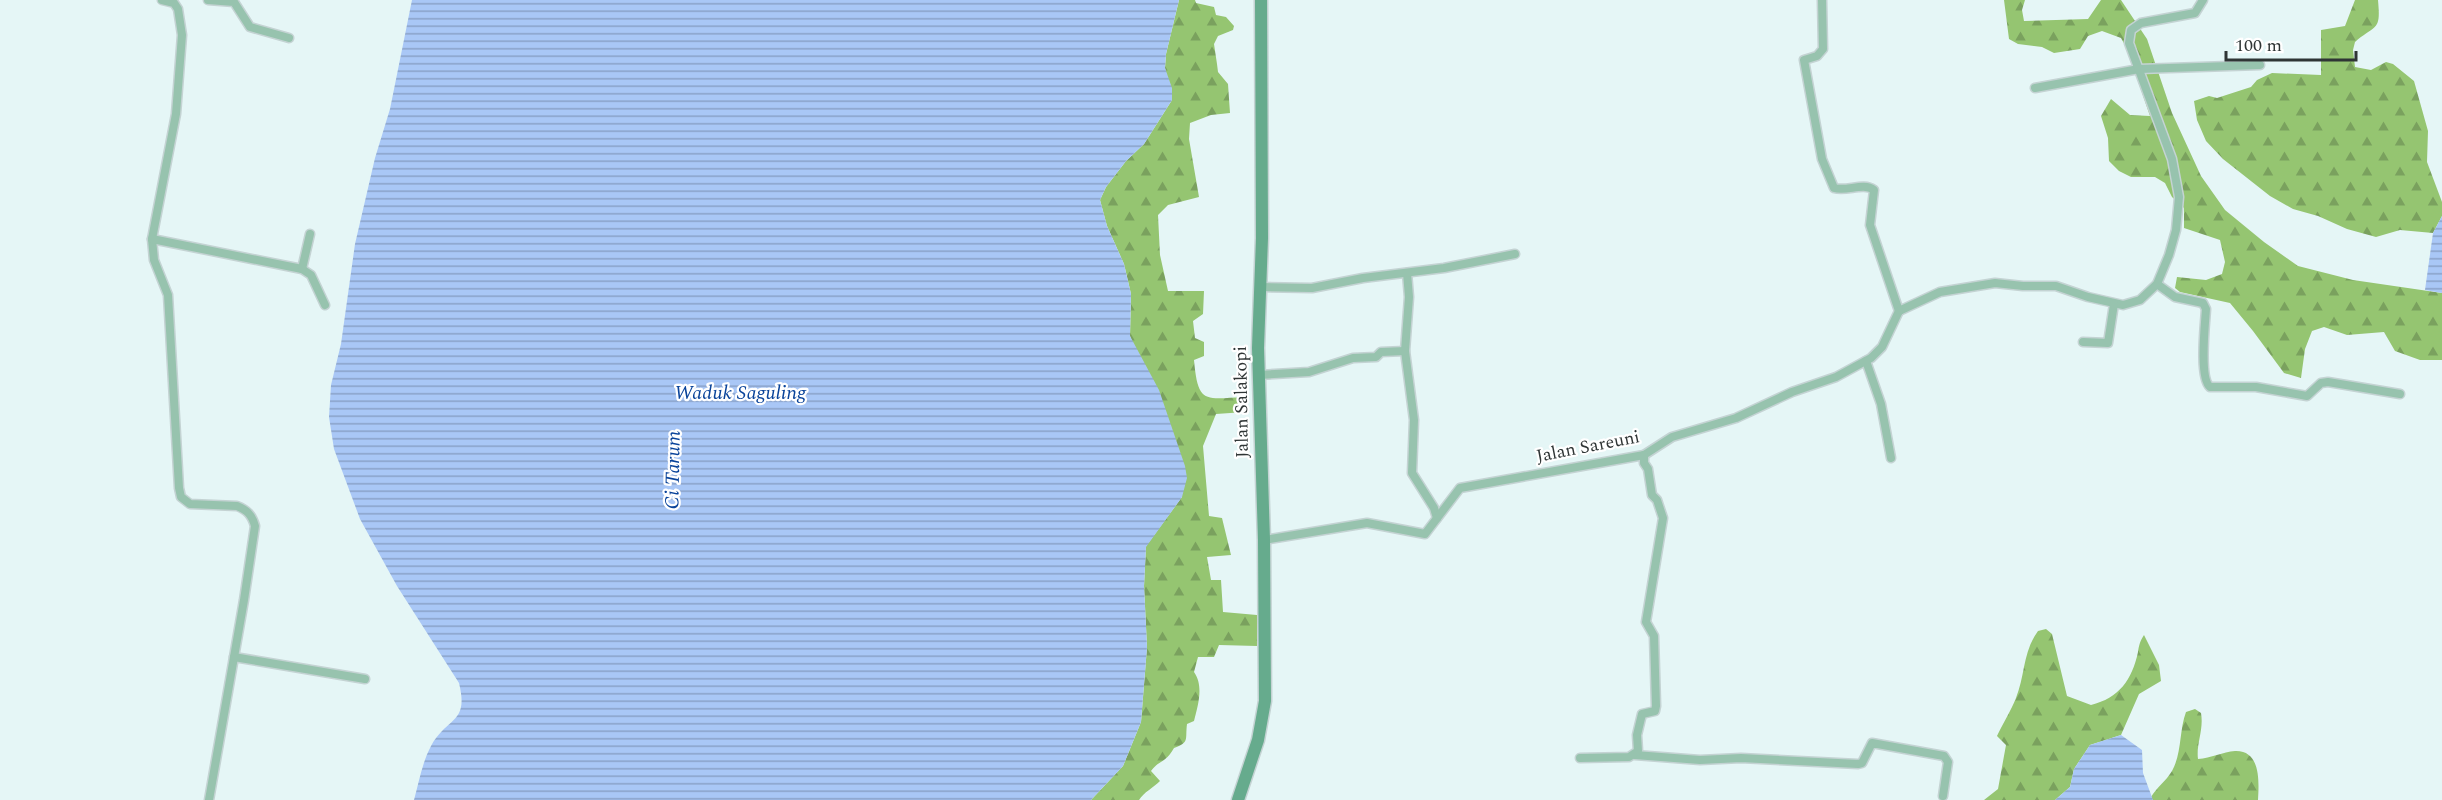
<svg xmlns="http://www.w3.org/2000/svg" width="2442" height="800" font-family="Spectral,serif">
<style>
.forest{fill:url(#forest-firs)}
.water{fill:url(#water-rules)}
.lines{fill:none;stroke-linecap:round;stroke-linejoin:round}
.street-casing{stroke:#c4d3d3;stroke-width:11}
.secondary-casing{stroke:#c4d3d3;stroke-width:15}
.street{stroke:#97c3ae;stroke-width:8}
.secondary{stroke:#66ab8d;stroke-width:12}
.labels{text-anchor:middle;stroke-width:4.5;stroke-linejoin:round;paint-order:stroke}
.street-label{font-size:18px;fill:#2f3535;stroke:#fff}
.water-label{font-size:20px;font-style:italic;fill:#09439a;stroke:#fff}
</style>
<defs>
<pattern id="forest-firs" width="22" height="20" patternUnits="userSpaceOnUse" patternTransform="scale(1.5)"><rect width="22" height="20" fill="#95c571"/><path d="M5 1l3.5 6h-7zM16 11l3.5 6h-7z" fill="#7aa15e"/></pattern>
<pattern id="water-rules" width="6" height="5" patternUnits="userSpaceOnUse" patternTransform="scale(1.5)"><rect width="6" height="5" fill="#a9c7f6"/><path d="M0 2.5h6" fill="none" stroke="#8aa2c8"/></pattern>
</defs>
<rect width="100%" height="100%" fill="#e5f6f6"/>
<g class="forest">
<path d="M1179,0H1195L1196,3L1214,7L1216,15L1226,17L1234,26L1233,30L1218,36L1214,44L1217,64L1218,72L1228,84L1230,113L1211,115L1190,123L1189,139L1199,197L1168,205L1158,215L1160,255L1168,291H1204L1203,314L1193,321L1195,338L1204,342V356L1194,360C1198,404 1204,399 1244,397L1245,412L1216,414L1203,446L1209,516L1222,518L1231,555L1207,557L1211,580H1221L1223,612L1257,615V646L1219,645L1214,657H1198L1194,672C1204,686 1198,705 1194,721L1187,724C1185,740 1190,742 1174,748C1165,764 1160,759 1151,771L1160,781C1153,788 1144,792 1139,800H1091L1123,766L1141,722L1147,647L1144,586L1146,546L1182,497L1130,336L1131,294L1124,264L1107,226L1100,200L1106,187L1126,161L1144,144L1172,100L1165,68L1166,54Z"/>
<polygon points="2004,0 2025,0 2022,10 2024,21 2088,19 2101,0 2121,0 2147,39 2172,113 2201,176 2225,210 2264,242 2298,266 2353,280 2442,293 2442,360 2420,360 2395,351 2384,332 2347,335 2324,327 2312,331 2305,349 2301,378 2284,373 2253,331 2230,303 2180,292 2175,288 2177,277 2206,280 2222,274 2225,262 2220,240 2184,228 2184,208 2172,197 2165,183 2155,177 2131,177 2119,171 2109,161 2108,138 2101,116 2111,99 2130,115 2150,116 2127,49 2121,38 2102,31 2088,36 2080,49 2054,53 2042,47 2018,44 2009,39"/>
<path d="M2355,0H2378C2381,32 2376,24 2355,42L2353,50L2355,67L2371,70L2386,62L2393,64L2414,81L2428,131L2427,162L2442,202V216L2433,233L2400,230L2376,237L2347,229L2318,216L2293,209L2270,196L2223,159L2206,141L2197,120L2194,101L2209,96L2217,98L2251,87L2257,80L2272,73L2321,75V30L2345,26Z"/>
<path d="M2046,629L2052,634L2067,696L2091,705C2119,698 2132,680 2138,652C2139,645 2140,641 2144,635L2159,665L2161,681L2139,694L2121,735L2090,745L2074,769L2070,787L2055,800H1984L1998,789L2006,745L1997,736C2003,723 2011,711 2016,698C2025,676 2023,651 2038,631Z"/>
<path d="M2195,709L2201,713C2204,730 2196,744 2198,759C2211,758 2223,752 2235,751C2261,750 2259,782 2258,800H2153L2151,797C2157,787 2166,781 2172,771C2182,753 2179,731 2186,712Z"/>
</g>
<g class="water">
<path d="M412,0H1179L1166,54L1165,68L1172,88V100L1144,144L1126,161L1106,187L1100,200L1107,226L1124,264L1131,294L1130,336L1159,390L1185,466L1187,478L1182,497L1146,547L1144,586L1147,647L1141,722L1123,766L1091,800H414C419,782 422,763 431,746C448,716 469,724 459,683L397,586L360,519L334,449L329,417L331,385L341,344L355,244L375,158L390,109Z"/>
<polygon points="2442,216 2442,293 2425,290 2433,233"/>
<polygon points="2121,735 2142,750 2143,773 2153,800 2055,800 2070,787 2074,769 2090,745"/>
</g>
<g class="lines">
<g class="street-casing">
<g id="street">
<path d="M162,0L174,3L178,9L182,35L176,114L152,239L154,260L168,295L179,488L181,497L190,504L237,506C247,510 252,515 255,526L244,600L209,800"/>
<polyline points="208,0 234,2 250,27 289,38"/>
<path d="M1822,0L1823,49L1817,56L1804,60L1822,159L1834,188C1847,192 1863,182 1874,190L1870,225L1899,311"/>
<polyline points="2035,88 2139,69 2260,65"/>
<polyline points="152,239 302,269 311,275 325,305"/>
<polyline points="302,269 310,234"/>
<polyline points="1407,273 1409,297 1405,351 1414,420 1412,473 1434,508 1437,518"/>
<path d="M2157,284L2175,297L2203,303L2206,309C2205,325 2199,378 2210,387H2256L2307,396L2321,383L2328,382L2400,394"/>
<polyline points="1260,287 1312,288 1363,278 1444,268 1515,254"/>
<polyline points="1899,311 1940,292 1995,283 2023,286 2056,286 2088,297 2123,305 2140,300 2157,284 2169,255 2176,230 2179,197 2172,159 2129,43 2131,30 2141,23 2195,13 2203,0"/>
<polyline points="2083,342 2108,343 2114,304"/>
<polyline points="1866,361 1881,404 1891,458"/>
<polyline points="1259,375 1309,372 1353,358 1376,357 1381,352 1405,351"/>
<polyline points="1264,540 1367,523 1425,534 1460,488 1644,455 1672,437 1736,418 1792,392 1836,377 1871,358 1882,347 1899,311"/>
<polyline points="234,657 365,679"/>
<polyline points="1635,755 1700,760 1741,758 1858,764 1862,763 1872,743 1944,756 1948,762 1943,796"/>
<polyline points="1580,758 1629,757 1638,751 1637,735 1642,714 1655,711 1656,706 1654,636 1646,622 1663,518 1657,500 1652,495 1648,469 1644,463 1644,455"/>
</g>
</g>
<g class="secondary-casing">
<polyline id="secondary" points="1238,800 1258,740 1265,701 1264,540 1258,348 1262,238 1261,0"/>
</g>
<use href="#street" class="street"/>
<use href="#secondary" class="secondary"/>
</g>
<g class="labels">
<g class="street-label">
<text transform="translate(1241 402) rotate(-91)" y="6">Jalan Salakopi</text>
<text transform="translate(1588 446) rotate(-11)" y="6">Jalan Sareuni</text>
</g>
<g class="water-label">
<text x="740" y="399">Waduk Saguling</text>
<text transform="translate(672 470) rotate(-89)" y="7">Ci Tarum</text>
</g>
</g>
<path d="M2226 51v9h130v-9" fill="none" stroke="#2f3535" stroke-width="3"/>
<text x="2235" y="51" font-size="18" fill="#2f3535" stroke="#ffffff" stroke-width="4.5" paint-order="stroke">100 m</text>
</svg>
